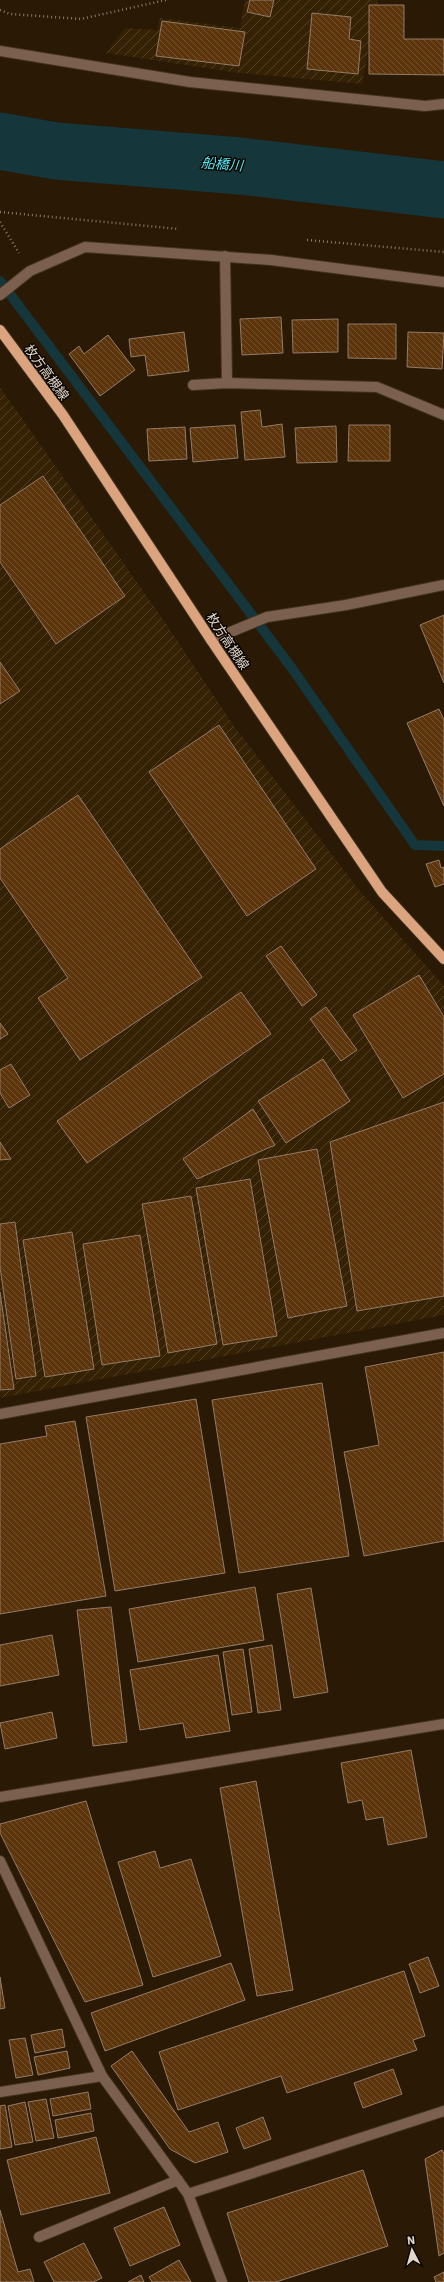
<svg xmlns="http://www.w3.org/2000/svg" width="444" height="2282" font-family="'IBM Plex Sans','Noto Sans JP',sans-serif">
<style>
.industrial{fill:url(#industrial-furrows)}
.lines{fill:none;stroke-linecap:round;stroke-linejoin:round}
.stream{stroke:#15363a;stroke-width:10}
.river{stroke:#15363a;stroke-width:57}
.building{fill:url(#building-back-hatch);stroke:#937b68}
.minor-casing{stroke:#433421;stroke-width:12}
.major-casing{stroke:#433421;stroke-width:12}
.path{stroke:#887b6b;stroke-width:2.5;stroke-dasharray:1 3;stroke-linecap:butt}
.minor{stroke:#7b604f;stroke-width:10}
.major{stroke:#dba47f;stroke-width:10}
.labels{text-anchor:middle;stroke-width:3;stroke-linejoin:round;paint-order:stroke}
.street-label{font-size:13px;fill:#e2d7cb;stroke:#0c0601}
.water-label{font-size:14px;font-style:italic;fill:#50e9f7;stroke:#0c0601}
</style>
<defs>
<pattern id="industrial-furrows" width="10" height="10" patternUnits="userSpaceOnUse"><rect width="10" height="10" fill="#352104"/><path d="M-1 1l2-2M0 10L10 0M9 11l2-2" fill="none" stroke="#524027"/></pattern>
<pattern id="building-back-hatch" width="6" height="6" patternUnits="userSpaceOnUse"><rect width="6" height="6" fill="#5d350c"/><path d="M-1 5l2 2M0 0l6 6M5-1l2 2" fill="none" stroke="#74522e"/></pattern>
</defs>
<rect width="100%" height="100%" fill="#291905"/>
<g class="industrial">
<polygon points="245,0 378,0 362,84 239,73 106,53 125,28 157,30 160,18 240,28"/>
<polygon points="0,387 167,625 234,726 359,890 444,986 444,1315 0,1398"/>
</g>
<g class="lines">
<polyline class="stream" points="0,281 291,667 415,845 444,846"/>
<polyline class="river" points="0,141 56,151 240,166 444,190"/>
</g>
<g class="building">
<polygon points="250,0 274,0 270,17 247,12"/>
<polygon points="369,5 404,5 404,39 444,39 444,75 369,74"/>
<polygon points="312,13 351,17 349,39 361,41 358,74 307,69"/>
<polygon points="162,21 245,32 239,66 156,56"/>
<polygon points="281,317 283,353 242,355 240,319"/>
<polygon points="338,319 338,352 293,353 292,320"/>
<polygon points="348,324 396,324 396,359 348,358"/>
<polygon points="184,332 189,371 148,376 145,355 131,357 129,339"/>
<polygon points="408,332 444,333 442,369 407,367"/>
<polygon points="108,335 135,370 100,396 69,354 79,346 84,354"/>
<polygon points="260,410 262,427 282,424 285,457 245,460 241,412"/>
<polygon points="235,425 238,458 193,462 190,428"/>
<polygon points="349,425 390,425 390,461 348,461"/>
<polygon points="336,426 337,462 297,463 295,428"/>
<polygon points="185,427 187,459 149,461 147,429"/>
<polygon points="43,476 125,596 56,644 0,562 0,505"/>
<polygon points="444,615 444,683 420,625"/>
<polygon points="0,662 20,691 0,704"/>
<polygon points="439,709 444,720 444,806 407,723"/>
<polygon points="219,725 316,869 247,916 149,772"/>
<polygon points="78,795 202,977 80,1060 38,998 68,978 0,878 0,849"/>
<polygon points="439,860 441,868 444,867 444,884 435,887 426,864"/>
<polygon points="281,946 317,995 302,1006 266,956"/>
<polygon points="419,975 444,1017 444,1074 403,1098 353,1015"/>
<polygon points="241,992 271,1034 87,1163 57,1121"/>
<polygon points="326,1007 357,1050 341,1061 310,1019"/>
<polygon points="0,1023 8,1034 0,1039"/>
<polygon points="323,1059 350,1101 286,1143 258,1101"/>
<polygon points="11,1064 30,1095 9,1108 0,1093 0,1070"/>
<polygon points="444,1102 444,1296 357,1311 330,1142"/>
<polygon points="253,1109 275,1145 197,1179 183,1159"/>
<polygon points="0,1142 11,1159 0,1160"/>
<polygon points="317,1149 347,1306 288,1318 258,1160"/>
<polygon points="250,1179 277,1336 223,1345 196,1188"/>
<polygon points="191,1196 217,1344 168,1353 142,1204"/>
<polygon points="15,1222 36,1376 16,1379 0,1267 0,1224"/>
<polygon points="72,1232 94,1369 45,1377 23,1240"/>
<polygon points="140,1235 160,1356 102,1365 83,1244"/>
<polygon points="0,1292 14,1389 0,1390"/>
<polygon points="444,1352 444,1541 364,1556 344,1452 379,1445 365,1367"/>
<polygon points="322,1383 349,1556 239,1573 212,1400"/>
<polygon points="196,1399 225,1573 115,1591 86,1417"/>
<polygon points="75,1421 106,1596 0,1614 0,1444 47,1436 45,1426"/>
<polygon points="255,1587 264,1640 138,1662 129,1609"/>
<polygon points="311,1588 328,1692 294,1698 277,1594"/>
<polygon points="111,1607 127,1742 93,1746 77,1610"/>
<polygon points="52,1635 59,1675 0,1686 0,1645"/>
<polygon points="272,1645 281,1710 258,1713 249,1649"/>
<polygon points="243,1649 252,1712 232,1715 223,1652"/>
<polygon points="218,1655 230,1731 186,1738 183,1723 140,1730 130,1670"/>
<polygon points="52,1712 57,1738 5,1749 0,1723"/>
<polygon points="411,1750 427,1837 388,1845 383,1817 366,1820 362,1800 348,1803 341,1763"/>
<polygon points="256,1781 293,1990 257,1996 220,1788"/>
<polygon points="86,1801 143,1985 85,2002 0,1833 0,1824"/>
<polygon points="155,1851 160,1868 191,1859 221,1956 153,1977 118,1862"/>
<polygon points="428,1957 439,1986 420,1993 409,1964"/>
<polygon points="231,1963 245,2000 105,2051 91,2013"/>
<polygon points="404,1971 425,2036 413,2040 417,2050 287,2093 281,2076 178,2110 159,2052"/>
<polygon points="0,1977 5,2008 0,2009"/>
<polygon points="62,2029 65,2047 35,2053 31,2035"/>
<polygon points="25,2038 33,2075 16,2078 9,2040"/>
<polygon points="67,2051 70,2068 38,2075 34,2057"/>
<polygon points="132,2051 189,2132 218,2122 228,2152 195,2163 170,2149 111,2066"/>
<polygon points="393,2069 402,2094 363,2108 354,2083"/>
<polygon points="88,2092 91,2109 53,2116 50,2099"/>
<polygon points="46,2099 54,2138 36,2141 28,2102"/>
<polygon points="25,2102 33,2142 15,2145 8,2106"/>
<polygon points="5,2105 12,2147 0,2149 0,2106"/>
<polygon points="91,2113 94,2131 58,2138 55,2120"/>
<polygon points="263,2117 271,2139 244,2149 236,2128"/>
<polygon points="96,2137 110,2193 21,2215 7,2160"/>
<polygon points="442,2150 444,2154 444,2253 439,2256 425,2159"/>
<polygon points="363,2170 388,2246 276,2282 249,2282 227,2213"/>
<polygon points="164,2207 180,2245 130,2266 114,2228"/>
<polygon points="0,2210 18,2272 30,2269 34,2282 0,2282"/>
<polygon points="84,2243 102,2278 93,2282 54,2282 44,2262"/>
<polygon points="179,2260 191,2282 152,2282 149,2277"/>
<polygon points="444,2272 444,2282 436,2282 434,2277"/>
<polygon points="141,2275 144,2282 128,2282"/>
</g>
<g class="lines">
<g class="minor-casing">
<g id="minor">
<polyline points="0,51 190,82 425,106 444,104"/>
<polyline points="225,256 227,383"/>
<polyline points="0,295 30,271 85,247 271,260 444,282"/>
<polyline points="193,385 227,383 377,387 444,415"/>
<polyline points="211,640 267,617 346,605 444,585"/>
<polyline points="0,1414 444,1333"/>
<polyline points="0,1797 444,1724"/>
<polyline points="0,1861 102,2076 188,2194 222,2282"/>
<polyline points="0,2092 102,2076"/>
<polyline points="188,2194 444,2111"/>
<polyline points="39,2237 178,2180"/>
</g>
</g>
<g class="major-casing">
<polyline id="major" points="0,330 63,415 211,640 382,892 444,959"/>
</g>
<g class="path">
<polyline points="0,10 10,14 81,19 166,0"/>
<polyline points="0,212 179,229"/>
<polyline points="0,222 19,253"/>
<polyline points="307,240 444,252"/>
</g>
<use href="#minor" class="minor"/>
<use href="#major" class="major"/>
</g>
<g class="labels">
<g class="street-label">
<text transform="translate(47 372) rotate(54)" y="5">枚方高槻線</text>
<text transform="translate(228 641) rotate(56)" y="5">枚方高槻線</text>
</g>
<g class="water-label">
<text transform="translate(222 164) rotate(5)" y="5">船橋川</text>
</g>
</g>
<g transform="translate(412 2250) rotate(354)" stroke="#0c0601" stroke-width="3" paint-order="stroke">
<path d="M0-3L7 15L0 10L-7 15Z" fill="#e2d7cb"/>
<text y="-6" font-size="11" font-weight="bold" text-anchor="middle" fill="#e2d7cb">N</text>
</g>
</svg>
